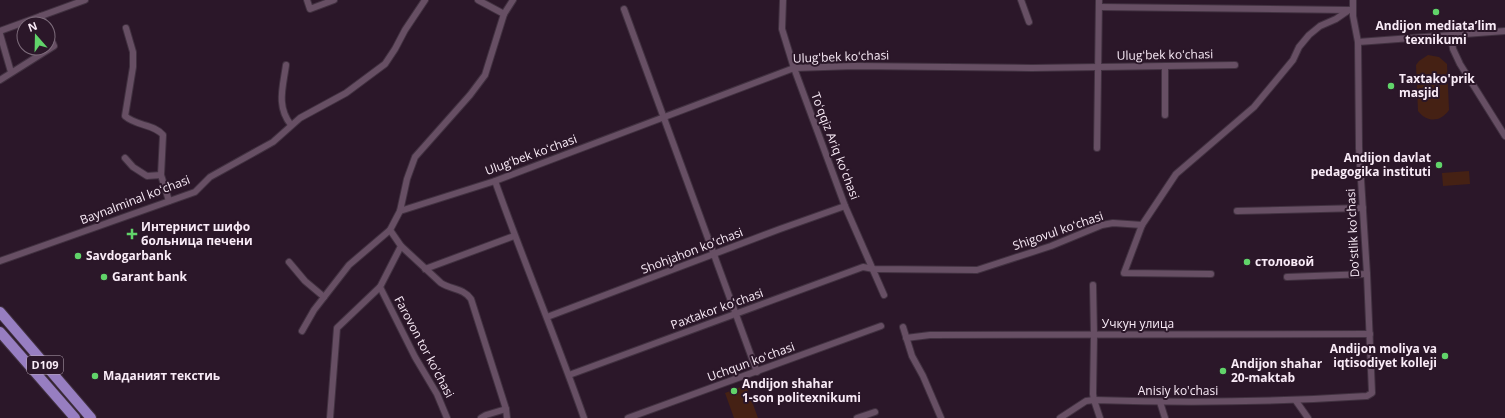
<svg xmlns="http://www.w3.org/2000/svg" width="1505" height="418" font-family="'Open Sans',sans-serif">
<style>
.green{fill:#452114}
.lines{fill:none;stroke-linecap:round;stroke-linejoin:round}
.street-casing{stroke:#413140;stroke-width:8}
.primary-casing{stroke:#413140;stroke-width:12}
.street{stroke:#674f64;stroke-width:6}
.primary{stroke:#977ec1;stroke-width:10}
.poi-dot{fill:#61d46a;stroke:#2b1729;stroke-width:1.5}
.labels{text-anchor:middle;stroke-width:4;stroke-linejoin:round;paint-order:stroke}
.shield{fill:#2b1729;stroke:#bbabb9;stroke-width:1}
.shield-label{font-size:11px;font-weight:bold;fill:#f9ebf7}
.poi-label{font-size:12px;font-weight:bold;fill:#f9ebf7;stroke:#2b1729;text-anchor:start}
.street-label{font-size:12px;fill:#f9ebf7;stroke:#2b1729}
</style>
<rect width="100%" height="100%" fill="#2b1729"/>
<g class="green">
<path d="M1428,55L1439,57L1447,64L1449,110C1441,122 1427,123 1418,111L1416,65L1419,61Z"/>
<polygon points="1469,171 1470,184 1443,186 1442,173"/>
<polygon points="746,385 758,418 734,418 725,393"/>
</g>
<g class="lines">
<g class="street-casing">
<g id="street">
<polyline points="307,0 310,9 334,0"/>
<polyline points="478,0 504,14"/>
<polyline points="783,0 782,29 794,68 845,206 884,295"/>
<polyline points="1021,0 1029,22"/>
<polyline points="1099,7 1349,10"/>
<polyline points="624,9 757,372"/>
<polyline points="41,16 45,24"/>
<path d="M126,28L133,52V67L125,116C136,126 154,124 163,135L161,175L169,201"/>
<polyline points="0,31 85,0"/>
<polyline points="0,34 11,72"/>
<polyline points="1451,35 1453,49 1460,64 1505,136"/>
<polyline points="1358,42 1505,31"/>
<path d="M286,65C283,87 276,106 291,125"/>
<polyline points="1165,66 1165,115"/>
<polyline points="0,80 54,46 48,32"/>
<polyline points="1097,148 1099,0"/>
<polyline points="125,158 133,167 147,176 161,175"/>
<path d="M495,181C523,260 556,338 584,418"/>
<polyline points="400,211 495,181 794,68 855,66 1032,68 1235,65"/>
<polyline points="1237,211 1363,208"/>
<path d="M401,246L441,283C452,290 463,288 471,299L506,409L507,418"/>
<polyline points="0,261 195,192 210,177 273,142 300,118 346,93 385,64 395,49 405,30 425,0"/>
<polyline points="289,262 305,281 324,297"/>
<polyline points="425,269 514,236"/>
<polyline points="1211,274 1124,273 1142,225 1176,174 1254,107 1293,60 1299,47 1309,35 1320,26 1336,19 1349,10"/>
<polyline points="1287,277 1367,274"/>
<polyline points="1093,285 1094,335 1093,394 1094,400 1100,418"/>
<polyline points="380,287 415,357 437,394 447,418"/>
<polyline points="547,317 780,229 845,206"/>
<polyline points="903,327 912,356 923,376 941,418"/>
<polyline points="302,331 314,310 349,265 390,230"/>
<polyline points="906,338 930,335 1370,334"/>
<polyline points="569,375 863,267 874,269 977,270 1051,246 1102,225 1113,223 1142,225"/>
<polyline points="1296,401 1308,418"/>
<polyline points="1160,402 1165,418"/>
<polyline points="330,418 337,328 380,287 401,246 390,230 400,211 407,179 415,157 470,95 485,75 504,14 513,0"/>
<polyline points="481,418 486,415 506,409"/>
<polyline points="628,418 881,326"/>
<polyline points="857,418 875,412"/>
<path d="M1060,418L1086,401L1094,400C1185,403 1276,402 1367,396L1372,393L1367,274L1359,148L1358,42L1353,16V0"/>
</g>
</g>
<g class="primary-casing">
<g id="primary">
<polyline points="0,312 91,418"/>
<polyline points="0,332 75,418"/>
</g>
</g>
<use href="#street" class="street"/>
<use href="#primary" class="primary"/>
</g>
<g class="poi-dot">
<circle cx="1436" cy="12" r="4"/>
<circle cx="1391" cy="86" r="4"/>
<circle cx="1439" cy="165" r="4"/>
<path d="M130 228h4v4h4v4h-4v4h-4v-4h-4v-4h4z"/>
<circle cx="78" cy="256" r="4"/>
<circle cx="1247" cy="262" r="4"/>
<circle cx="104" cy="277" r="4"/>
<circle cx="1445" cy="356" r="4"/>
<circle cx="1223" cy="371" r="4"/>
<circle cx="95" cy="376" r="4"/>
<circle cx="734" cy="391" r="4"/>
</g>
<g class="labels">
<rect class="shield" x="27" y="356" width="36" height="18" rx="3"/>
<g class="shield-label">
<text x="45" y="369">D109</text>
</g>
<g class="poi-label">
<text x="1436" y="30" text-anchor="middle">Andijon mediataʼlim<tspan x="1436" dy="14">texnikumi</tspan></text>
<text x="1399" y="83">Taxtako'prik<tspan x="1399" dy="14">masjid</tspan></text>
<text x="1431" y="162" text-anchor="end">Andijon davlat<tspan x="1431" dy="14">pedagogika instituti</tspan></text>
<text x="141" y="231">Интернист шифо<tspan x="141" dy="14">больница печени</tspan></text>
<text x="86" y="260">Savdogarbank</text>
<text x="1255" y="266">столовой</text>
<text x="112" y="281">Garant bank</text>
<text x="1437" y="353" text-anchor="end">Andijon moliya va<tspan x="1437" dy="14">iqtisodiyet kolleji</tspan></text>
<text x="1231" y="368">Andijon shahar<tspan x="1231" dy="14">20-maktab</tspan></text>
<text x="103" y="380">Маданият текстиь</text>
<text x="742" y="388">Andijon shahar<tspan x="742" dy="14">1-son politexnikumi</tspan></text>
</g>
<g class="street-label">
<text transform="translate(1165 55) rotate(-1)" y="4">Ulugʻbek koʻchasi</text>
<text transform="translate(841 57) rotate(-2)" y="4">Ulugʻbek koʻchasi</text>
<text transform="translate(835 146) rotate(69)" y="4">Toʻqqiz Ariq koʻchasi</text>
<text transform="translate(531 155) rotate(-20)" y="4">Ulugʻbek koʻchasi</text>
<text transform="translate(135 200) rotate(-21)" y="4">Baynalminal koʻchasi</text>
<text transform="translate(1058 231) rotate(-19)" y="4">Shigovul koʻchasi</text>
<text transform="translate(1353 233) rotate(-93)" y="4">Do'stlik ko'chasi</text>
<text transform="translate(692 251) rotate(-21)" y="4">Shohjahon ko'chasi</text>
<text transform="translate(717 309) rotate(-20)" y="4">Paxtakor koʻchasi</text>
<text x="1138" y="328">Учкун улица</text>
<text transform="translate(424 347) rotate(62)" y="4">Farovon tor ko'chasi</text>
<text transform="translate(751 362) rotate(-20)" y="4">Uchqun koʻchasi</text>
<text x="1178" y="395">Anisiy ko'chasi</text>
</g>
</g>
<g transform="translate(36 36) rotate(340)"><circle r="19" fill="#2b1729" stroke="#7d6c7b"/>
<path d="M0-3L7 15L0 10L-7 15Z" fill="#61d46a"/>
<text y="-6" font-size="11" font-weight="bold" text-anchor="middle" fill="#f9ebf7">N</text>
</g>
</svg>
